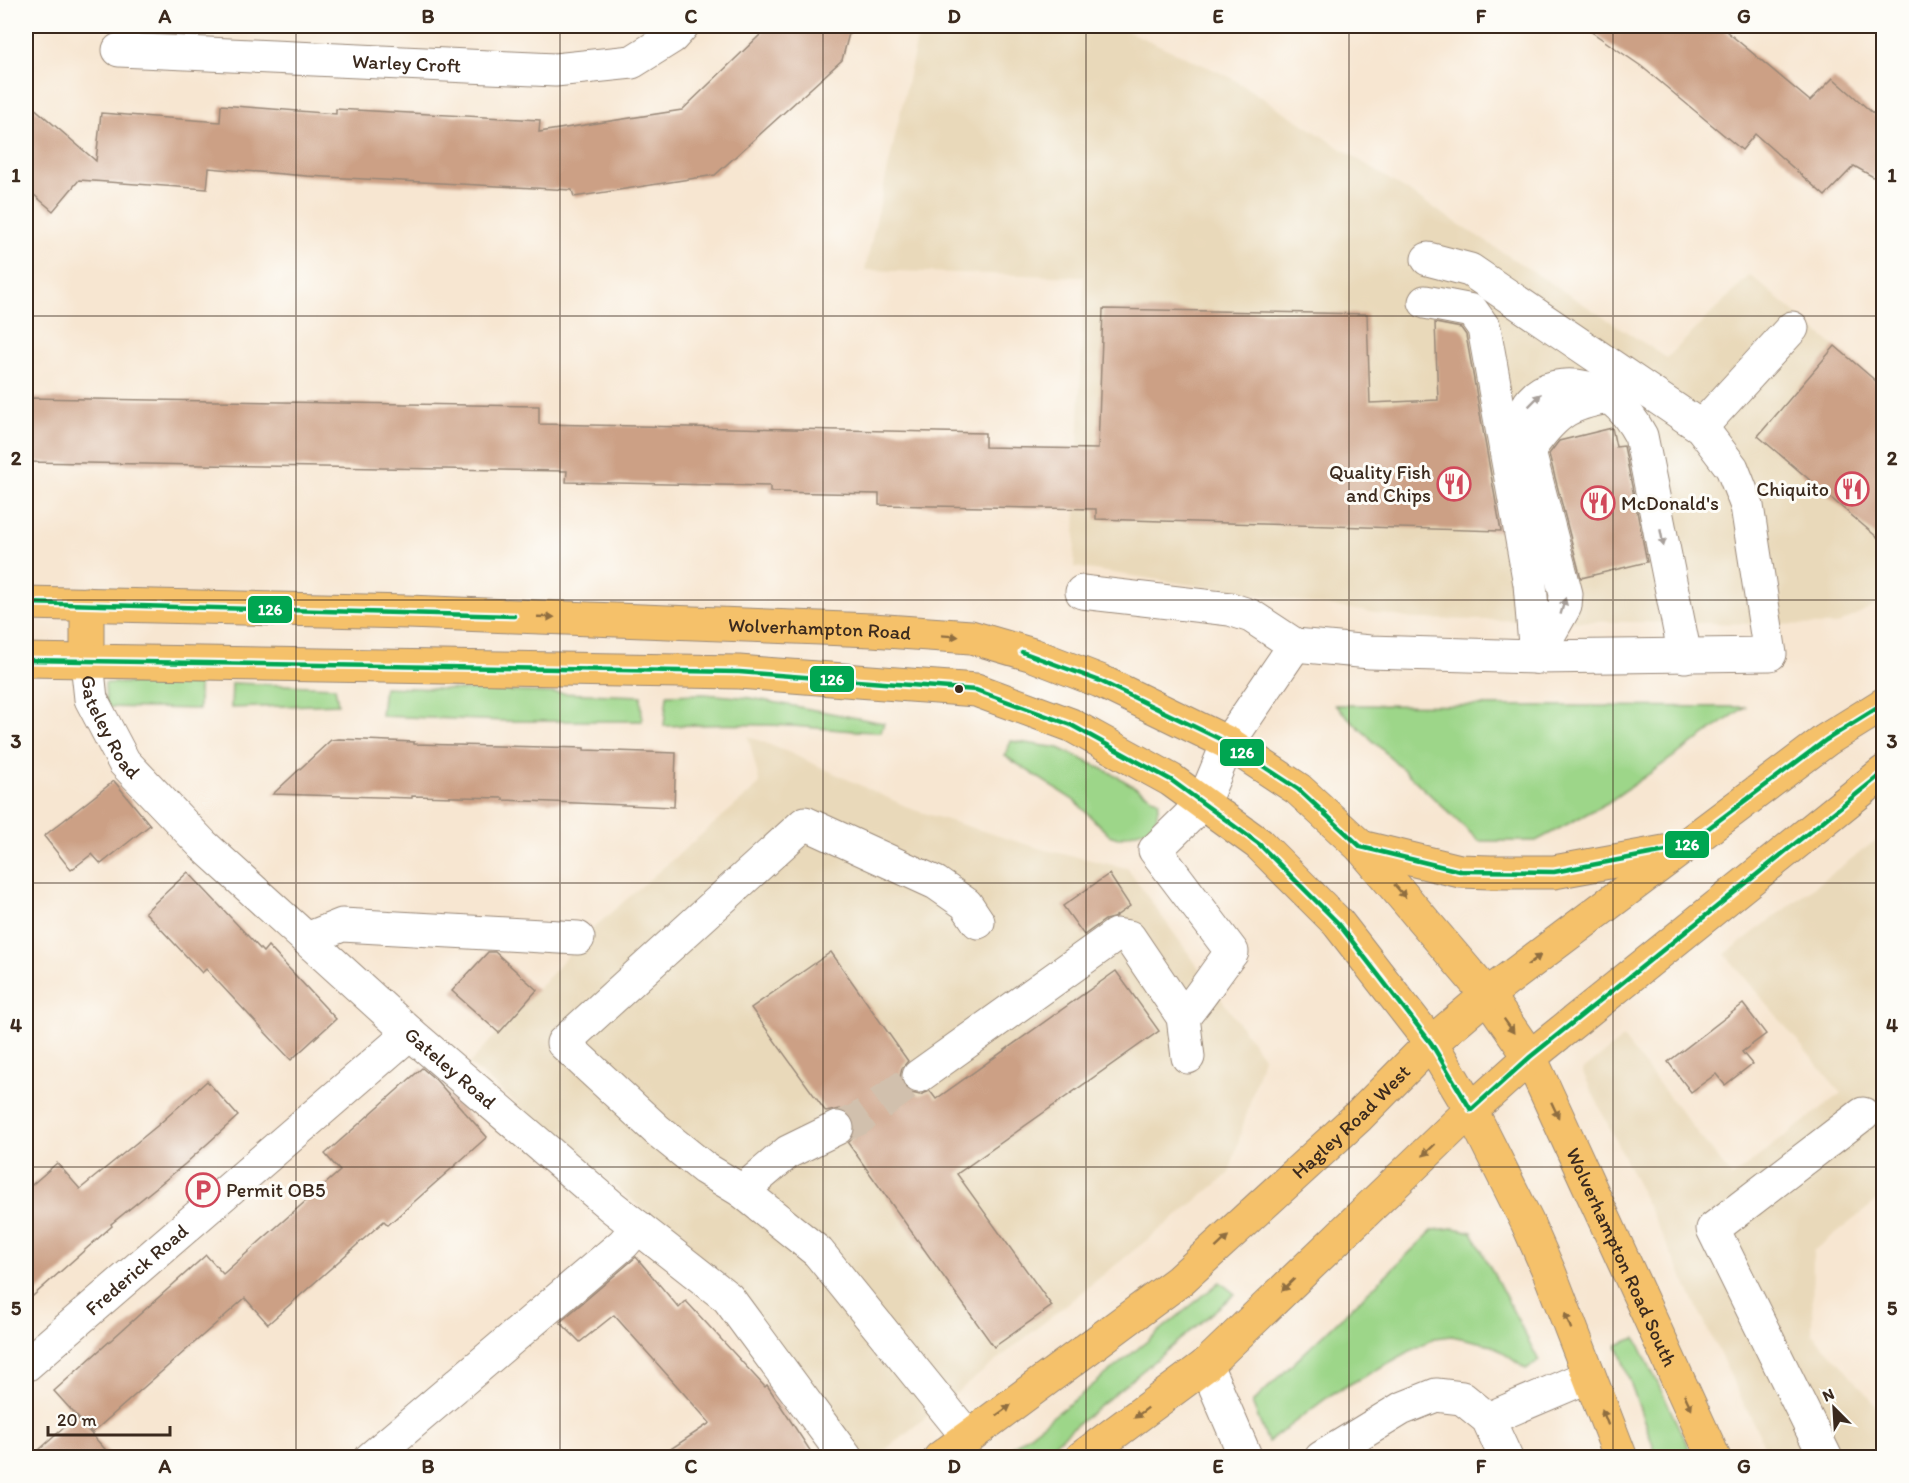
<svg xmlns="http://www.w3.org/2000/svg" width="1909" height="1483" font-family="Itim,sans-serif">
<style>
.built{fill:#e9d9ba}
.green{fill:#9dd689;stroke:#6c8054;stroke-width:1.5}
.building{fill:#cca085}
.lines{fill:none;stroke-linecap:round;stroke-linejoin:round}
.minor-tunnel{stroke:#d1c0ad;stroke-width:33;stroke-dasharray:33 16;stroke-linecap:butt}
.minor-casing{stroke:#998878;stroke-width:35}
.major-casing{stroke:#998878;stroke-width:35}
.highway-casing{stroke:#998878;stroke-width:35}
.minor{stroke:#fff;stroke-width:33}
.major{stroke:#f5c16b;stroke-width:33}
.highway{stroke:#f5c16b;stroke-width:33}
.bus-1-casing{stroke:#fdfcf7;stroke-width:9}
.bus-1{stroke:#00a651;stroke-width:4.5}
.oneway{fill:#a79f9a}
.oneway2{fill:#8f6e41}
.grid{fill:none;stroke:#3b2a1e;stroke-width:1.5;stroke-opacity:0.55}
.bus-dot{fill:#3b2a1e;stroke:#fdfcf7;stroke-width:2}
.labels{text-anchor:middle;stroke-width:6;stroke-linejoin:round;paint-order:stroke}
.street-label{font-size:20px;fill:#3b2a1e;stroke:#fdfcf7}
.poi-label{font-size:20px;fill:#3b2a1e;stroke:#fdfcf7;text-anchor:end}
.line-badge{stroke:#fdfcf7;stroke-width:2}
.badge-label{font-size:16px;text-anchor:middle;font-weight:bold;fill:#fff}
.neatline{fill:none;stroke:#3b2a1e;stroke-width:2}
.grid-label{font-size:20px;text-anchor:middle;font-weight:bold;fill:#3b2a1e}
</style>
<rect width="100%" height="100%" fill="#fdfcf7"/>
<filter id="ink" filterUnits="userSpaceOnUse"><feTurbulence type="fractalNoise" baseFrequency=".0167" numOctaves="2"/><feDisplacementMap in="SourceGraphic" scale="12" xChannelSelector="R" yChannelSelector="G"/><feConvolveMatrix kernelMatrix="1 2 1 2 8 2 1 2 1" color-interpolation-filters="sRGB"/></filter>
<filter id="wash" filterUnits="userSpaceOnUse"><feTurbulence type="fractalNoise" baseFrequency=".008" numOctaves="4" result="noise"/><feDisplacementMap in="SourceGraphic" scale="24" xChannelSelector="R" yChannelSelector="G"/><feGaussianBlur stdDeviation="1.35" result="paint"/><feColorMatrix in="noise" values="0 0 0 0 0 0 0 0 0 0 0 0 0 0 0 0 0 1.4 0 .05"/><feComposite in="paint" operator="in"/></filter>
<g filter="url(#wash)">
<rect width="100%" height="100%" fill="#f7e6d1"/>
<g class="built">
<polygon points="920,26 1116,26 1230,77 1667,358 1750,275 1883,387 1883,601 1836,625 1415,619 1074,567 1084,277 865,270"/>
<polygon points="748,736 790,753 914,810 1045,850 1127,868 1263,1057 1229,1174 875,1458 864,1457 727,1280 469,1064 591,930 760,784"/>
<polygon points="1883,835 1883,1196 1813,1251 1812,1334 1846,1370 1883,1414 1883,1457 1770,1457 1582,1071 1623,1038 1732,1177 1841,1093 1725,954"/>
</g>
<g class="green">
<polygon points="105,683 199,683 199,709 106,707"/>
<polygon points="232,683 335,687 338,704 231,708"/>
<polygon points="384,687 641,696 642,721 506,721 381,716"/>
<path d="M704,694L751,698L884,723L881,732C851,732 823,728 793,726C750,724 707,724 664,726L667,695Z"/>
<polygon points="1335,705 1745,707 1607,803 1536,841 1479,841"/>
<polygon points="1011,741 1059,748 1111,773 1159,801 1155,826 1118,838 1109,835 1075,801 1005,756"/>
<polygon points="1453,1228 1472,1232 1539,1361 1526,1369 1492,1345 1452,1336 1434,1338 1332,1394 1268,1442 1252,1403 1433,1230"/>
<polygon points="1220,1282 1235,1294 1038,1457 1000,1457 1077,1398"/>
<polygon points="1636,1338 1693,1457 1657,1457 1617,1345"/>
</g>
<g id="blocks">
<g class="building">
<polygon points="764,26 851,26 842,60 715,175 574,197 572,190 307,176 209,168 207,189 79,180 53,211 26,188 26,101 96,161 101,113 220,122 221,105 336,114 336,109 540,120 539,132 682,110 762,33"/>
<polygon points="1583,26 1720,26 1810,101 1833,78 1884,123 1884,183 1854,166 1825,196 1755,134 1742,150 1641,66"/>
<polygon points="1103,309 1367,314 1370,403 1438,400 1435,323 1461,328 1466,335 1501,531 1096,519 1096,509 879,505 879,494 770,492 770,486 566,482 567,471 26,462 26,398 539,406 539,424 985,433 985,447 1098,449"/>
<polygon points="1835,346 1884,388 1884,543 1758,436"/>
<polygon points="1612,428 1616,447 1624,446 1647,562 1581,578 1549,454 1559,441"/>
<polygon points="339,739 414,742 414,744 584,748 584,750 676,753 674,807 503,800 503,798 412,796 412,798 273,794 331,740"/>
<polygon points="114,781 150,825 101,864 92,854 71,870 44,836"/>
<polygon points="188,872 263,952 268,946 336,1019 291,1060 206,969 202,973 145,912"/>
<polygon points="1109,874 1130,906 1113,918 1105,920 1084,935 1063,906"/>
<polygon points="488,952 495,952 537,990 499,1033 452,991"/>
<polygon points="831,952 908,1061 902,1068 900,1077 904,1087 911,1093 920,1095 930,1091 936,1099 1116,971 1159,1031 957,1174 1052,1306 994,1347 848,1143 853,1138 856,1130 854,1119 848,1113 839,1109 826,1112 751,1008"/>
<polygon points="1743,1004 1766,1034 1742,1052 1752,1064 1725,1085 1716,1074 1691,1092 1668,1062"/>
<polygon points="422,1068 436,1080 487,1137 388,1225 384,1221 268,1324 245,1298 92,1433 54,1391 206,1255 223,1274 340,1171 325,1154"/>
<polygon points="207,1081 238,1116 185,1164 111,1224 112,1226 26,1302 26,1190 57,1163 80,1189 157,1126"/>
<polygon points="636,1257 679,1308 686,1301 765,1387 767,1385 815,1458 657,1458 710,1423 614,1315 580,1342 560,1322"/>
<polygon points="76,1417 113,1458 30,1458"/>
</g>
</g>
</g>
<g filter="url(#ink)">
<use href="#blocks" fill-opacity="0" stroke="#998878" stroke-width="1.5"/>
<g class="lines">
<polyline class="minor-tunnel" points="837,1128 857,1120 919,1076"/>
<g class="minor-casing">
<g id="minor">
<path id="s1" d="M119,50L555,70L632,62L672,37L682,26"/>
<polyline points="1425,302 1472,311 1484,328 1530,584 1536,657"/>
<polyline points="1701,427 1792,328"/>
<path d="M1528,450C1555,415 1564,404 1609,397"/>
<polyline points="1082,592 1230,609 1251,616 1295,645 1370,652 1536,657 1770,654 1747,506 1732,468 1701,427 1470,270 1428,259"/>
<path d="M1536,657L1565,606L1566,594L1523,429C1521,380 1582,376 1613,400C1626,410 1634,423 1641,436L1685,656"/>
<path id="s2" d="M87,662L91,699L124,762L203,845L410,1033L611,1206L728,1298L846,1458"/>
<polyline points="307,939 342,925 578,938"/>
<path d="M1183,1017C1201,997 1215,973 1232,952L1155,850L1203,803L1228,743L1295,645"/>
<polyline points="919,1076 1116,935 1129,937 1183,1017 1188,1057"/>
<polyline points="742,1191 788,1152 837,1128"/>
<path id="s3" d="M26,1365L410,1033"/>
<polyline points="1206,1365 1246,1458"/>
<polyline points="1488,1419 1589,1376"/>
<polyline points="968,1437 818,1252 742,1191 704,1168 657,1130 563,1043 805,823 936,883 966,904 978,922"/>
<polyline points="371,1458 623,1244 638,1227"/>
<polyline points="1321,1458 1401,1409 1436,1395 1462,1398 1488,1419 1506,1458"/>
<polyline points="1826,1458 1713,1229 1863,1114"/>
</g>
</g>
<g class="major-casing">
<g id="major">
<path id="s4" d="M1530,1057L1714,1458"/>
<polyline points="1471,1110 1527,1222 1550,1274 1621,1458"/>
</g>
</g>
<g class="highway-casing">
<g id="highway">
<path id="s5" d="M26,603L408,612L872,630L971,637L1033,655L1100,681L1228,743L1298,789L1361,847L1487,995L1530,1057"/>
<polyline points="87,604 87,662"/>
<polyline points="26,660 739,672 976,690 1071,725 1171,780 1259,844 1338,923 1431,1043 1471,1110"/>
<polyline points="1361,847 1460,871 1490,872 1554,872 1675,850"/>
<path id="s6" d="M940,1458L1179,1281L1359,1116L1431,1043L1487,995L1826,740L1884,704"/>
<polyline points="1081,1458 1206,1365 1471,1110 1530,1057 1884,772"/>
</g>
</g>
<use href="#minor" class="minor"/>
<use href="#major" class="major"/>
<use href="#highway" class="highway"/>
<g class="bus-1-casing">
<g id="bus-1">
<polyline points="26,603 514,616"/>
<polyline points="1022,652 1100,681 1228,743 1298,789 1361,847 1460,871 1554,872 1682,848 1826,740 1884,704"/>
<polyline points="26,660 739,672 976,690 1071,725 1171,780 1259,844 1338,923 1431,1043 1471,1110 1530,1057 1884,772"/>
</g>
</g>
<use href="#bus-1" class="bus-1"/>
</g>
<defs><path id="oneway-solid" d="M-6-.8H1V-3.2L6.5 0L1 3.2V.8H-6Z" transform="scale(1.5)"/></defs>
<g class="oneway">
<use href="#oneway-solid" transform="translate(1535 400) rotate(-45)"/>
<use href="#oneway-solid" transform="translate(1662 538) rotate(79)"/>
<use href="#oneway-solid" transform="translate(1563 606) rotate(-74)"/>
</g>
<g class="oneway2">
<use href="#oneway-solid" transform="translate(546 617) rotate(2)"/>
<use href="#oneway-solid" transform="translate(950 636) rotate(4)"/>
<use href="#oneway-solid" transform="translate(1400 891) rotate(49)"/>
<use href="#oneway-solid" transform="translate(1534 960) rotate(-37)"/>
<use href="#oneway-solid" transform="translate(1509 1026) rotate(55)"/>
<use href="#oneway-solid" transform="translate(1555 1110) rotate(65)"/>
<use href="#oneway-solid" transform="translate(1429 1150) rotate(136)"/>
<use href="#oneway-solid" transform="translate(1222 1242) rotate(-43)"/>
<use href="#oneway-solid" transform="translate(1288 1285) rotate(136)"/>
<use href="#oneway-solid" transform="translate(1568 1321) rotate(-111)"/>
<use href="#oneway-solid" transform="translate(1688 1402) rotate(65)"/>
<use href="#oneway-solid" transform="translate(1004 1410) rotate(-36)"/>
<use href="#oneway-solid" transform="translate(1141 1413) rotate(143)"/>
<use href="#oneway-solid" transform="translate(1605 1417) rotate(-111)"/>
</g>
</g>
<path class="grid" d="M296,26V1458M560,26V1458M823,26V1458M1086,26V1458M1349,26V1458M1613,26V1458M26,316H1884M26,600H1884M26,883H1884M26,1167H1884"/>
<defs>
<g id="restaurant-ring" transform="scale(1.725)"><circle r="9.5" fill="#fdfcf7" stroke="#d1495b" stroke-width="1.5"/><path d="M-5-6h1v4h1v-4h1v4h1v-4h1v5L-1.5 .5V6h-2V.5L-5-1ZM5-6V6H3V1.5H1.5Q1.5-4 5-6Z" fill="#d1495b"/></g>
<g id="parking-ring" transform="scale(1.725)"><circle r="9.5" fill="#fdfcf7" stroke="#d1495b" stroke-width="1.5"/><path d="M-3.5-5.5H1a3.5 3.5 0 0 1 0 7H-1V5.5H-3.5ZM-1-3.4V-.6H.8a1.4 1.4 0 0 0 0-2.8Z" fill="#d1495b"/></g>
</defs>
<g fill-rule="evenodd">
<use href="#restaurant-ring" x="1454" y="484"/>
<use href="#restaurant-ring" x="1852" y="489"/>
<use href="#restaurant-ring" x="1598" y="503"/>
<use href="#parking-ring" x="203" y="1190"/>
</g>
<circle class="bus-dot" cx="959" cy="689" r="5"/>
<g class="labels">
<g class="street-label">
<text dy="7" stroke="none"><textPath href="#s1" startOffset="288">Warley Croft</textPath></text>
<text dy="7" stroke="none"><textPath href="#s5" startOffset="794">Wolverhampton Road</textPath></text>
<text dy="7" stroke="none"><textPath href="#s2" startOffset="70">Gateley Road</textPath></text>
<text dy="7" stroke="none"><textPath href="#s2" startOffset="556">Gateley Road</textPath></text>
<text dy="7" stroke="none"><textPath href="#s6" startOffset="532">Hagley Road West</textPath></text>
<text dy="7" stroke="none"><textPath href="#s4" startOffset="220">Wolverhampton Road South</textPath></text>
<text dy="7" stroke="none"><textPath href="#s3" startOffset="146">Frederick Road</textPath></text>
</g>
<g class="poi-label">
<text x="1431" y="479">Quality Fish<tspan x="1431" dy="23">and Chips</tspan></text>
<text x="1829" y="496">Chiquito</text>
<text x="1621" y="510" text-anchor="start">McDonald's</text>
<text x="226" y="1197" text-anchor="start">Permit OB5</text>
</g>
</g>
<g class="line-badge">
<rect x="247" y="595" width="46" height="29" rx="6" fill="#00a651"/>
<rect x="809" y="665" width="46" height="28" rx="6" fill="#00a651"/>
<rect x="1219" y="738" width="46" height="29" rx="6" fill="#00a651"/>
<rect x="1664" y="830" width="46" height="29" rx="6" fill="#00a651"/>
</g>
<g class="badge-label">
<text x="270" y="615">126</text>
<text x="832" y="685">126</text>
<text x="1242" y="758">126</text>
<text x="1687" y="850">126</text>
</g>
<rect width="1909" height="1483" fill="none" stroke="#fdfcf7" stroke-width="66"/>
<g transform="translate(1834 1408) rotate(336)" stroke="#fdfcf7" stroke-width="4.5" paint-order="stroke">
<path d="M0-4.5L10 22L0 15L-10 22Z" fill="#3b2a1e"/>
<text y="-9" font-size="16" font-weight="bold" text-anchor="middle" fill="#3b2a1e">N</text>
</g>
<path d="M48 1426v9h122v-9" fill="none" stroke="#3b2a1e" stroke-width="3"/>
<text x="57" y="1426" font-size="18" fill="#3b2a1e" stroke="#fdfcf7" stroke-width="4.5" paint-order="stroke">20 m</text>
<rect x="33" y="33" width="1843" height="1417" class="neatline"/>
<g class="grid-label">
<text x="165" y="23">A</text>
<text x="428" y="23">B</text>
<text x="691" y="23">C</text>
<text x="954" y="23">D</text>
<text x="1218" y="23">E</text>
<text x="1481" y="23">F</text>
<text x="1744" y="23">G</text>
<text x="16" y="182">1</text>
<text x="1892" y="182">1</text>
<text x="16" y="465">2</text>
<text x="1892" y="465">2</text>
<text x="16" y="748">3</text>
<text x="1892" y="748">3</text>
<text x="16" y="1032">4</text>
<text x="1892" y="1032">4</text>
<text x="16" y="1315">5</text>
<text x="1892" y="1315">5</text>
<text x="165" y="1473">A</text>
<text x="428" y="1473">B</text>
<text x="691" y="1473">C</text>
<text x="954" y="1473">D</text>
<text x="1218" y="1473">E</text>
<text x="1481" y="1473">F</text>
<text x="1744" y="1473">G</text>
</g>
</svg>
